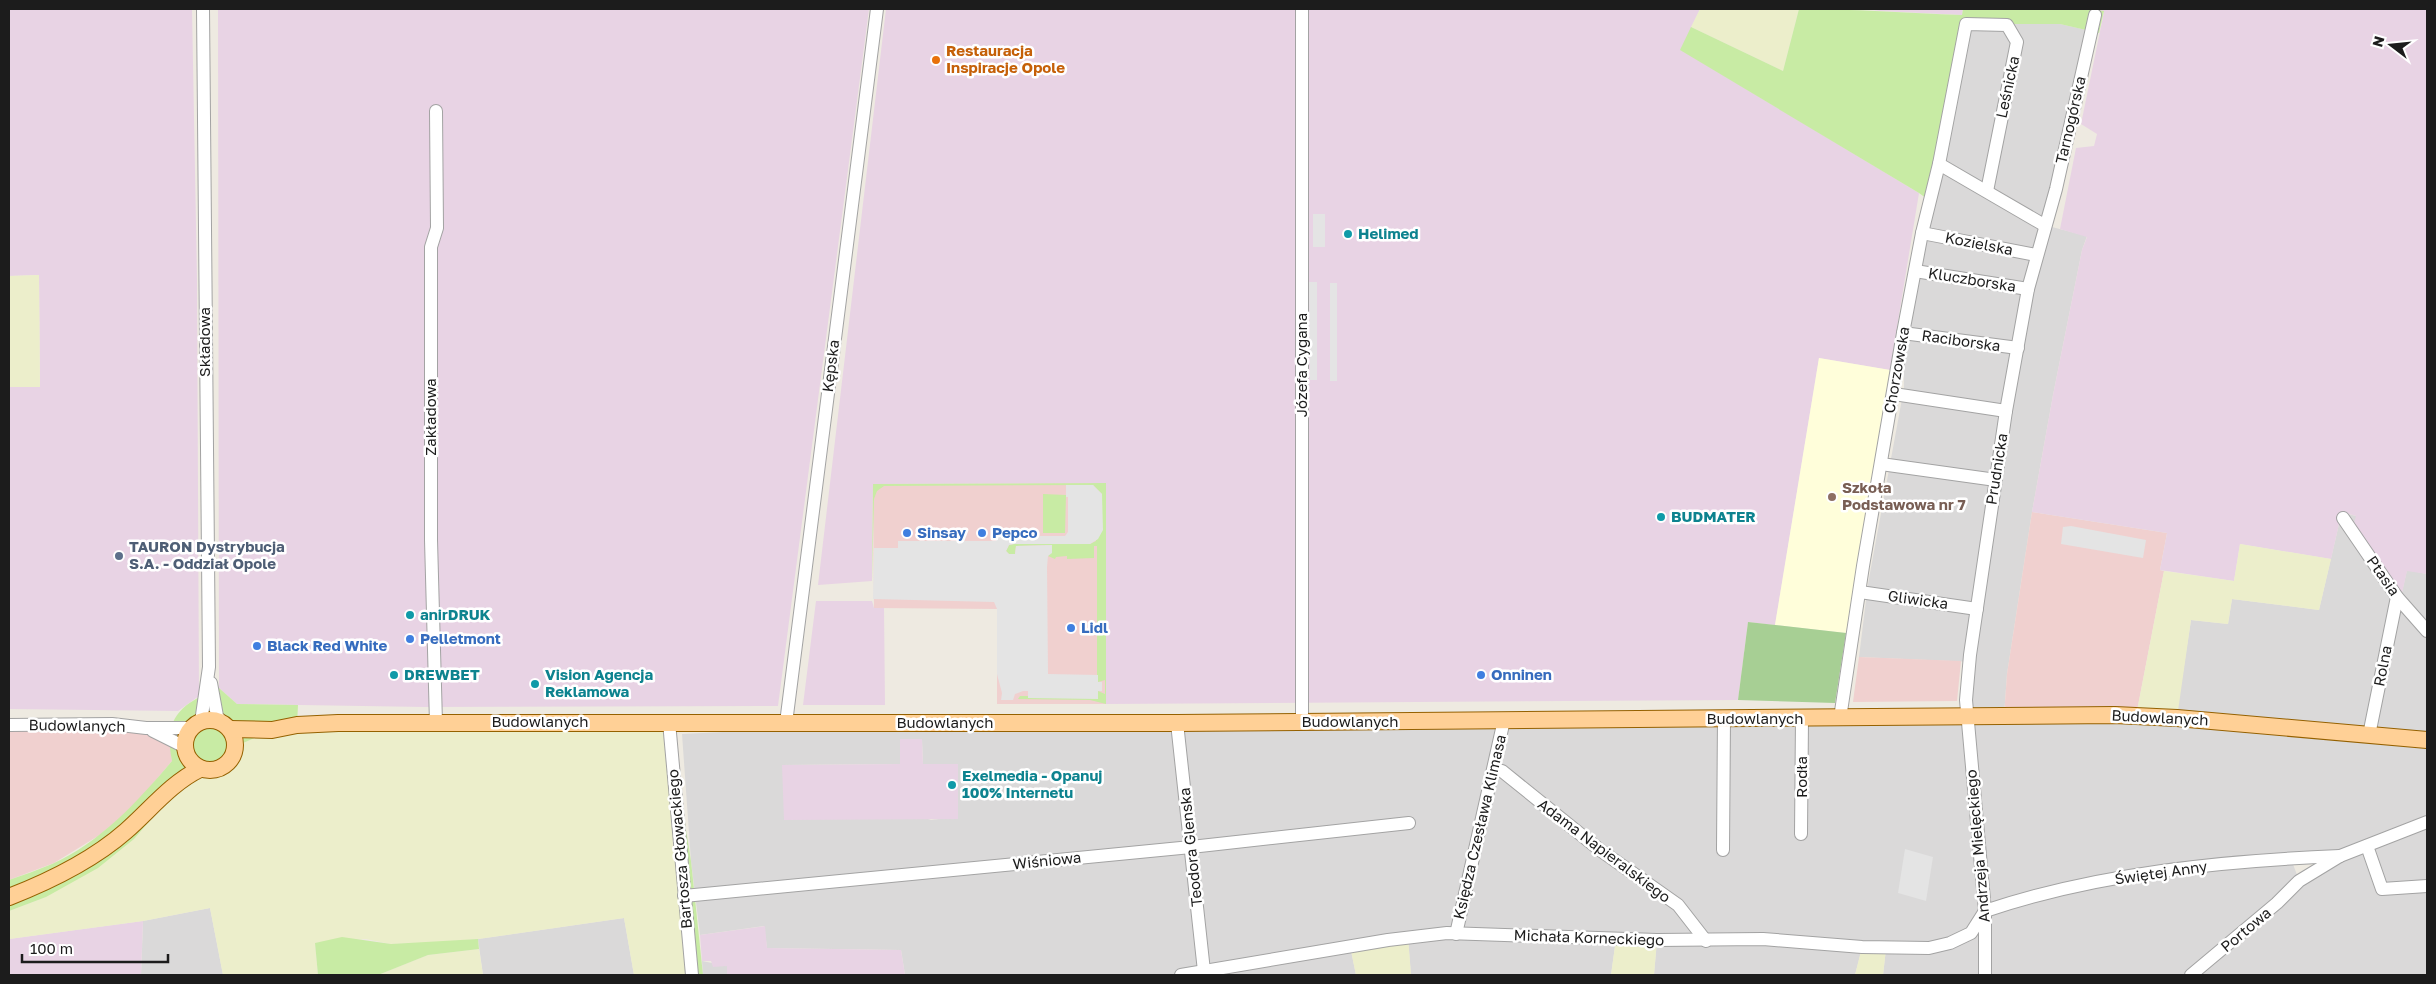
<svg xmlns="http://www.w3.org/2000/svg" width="2436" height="984" font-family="'Golos Text',sans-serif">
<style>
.residential{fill:#dad9d9;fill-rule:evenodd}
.commercial{fill:#f0d0cf}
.industrial{fill:#e8d3e4}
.education{fill:#fffeda}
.farmland{fill:#eceecb}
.grass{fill:#c8eba4}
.forest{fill:#a7cf94}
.parking{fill:#e4e4e4}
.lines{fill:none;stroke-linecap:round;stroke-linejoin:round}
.minor-casing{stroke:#a3a3a3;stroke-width:14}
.major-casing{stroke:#956100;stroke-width:18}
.minor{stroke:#fff;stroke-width:12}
.major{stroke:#ffd096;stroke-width:16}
.food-dot{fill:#e8710a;stroke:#fff;stroke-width:2}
.culture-dot{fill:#0f9aa8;stroke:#fff;stroke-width:2}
.education-dot{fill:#8d6e63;stroke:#fff;stroke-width:2}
.shop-dot{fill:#3f7fe0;stroke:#fff;stroke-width:2}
.service-dot{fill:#5c6f8a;stroke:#fff;stroke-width:2}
.labels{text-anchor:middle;stroke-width:5;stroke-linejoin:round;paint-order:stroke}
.food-label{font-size:15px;font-weight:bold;fill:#c56008;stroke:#fff;text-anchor:start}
.street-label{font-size:15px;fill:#1c1c1c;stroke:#fff}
.culture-label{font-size:15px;font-weight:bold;fill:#0d838f;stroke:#fff;text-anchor:start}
.education-label{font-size:15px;font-weight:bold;fill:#785e54;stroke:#fff;text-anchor:start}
.shop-label{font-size:15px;font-weight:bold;fill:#366cbe;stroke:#fff;text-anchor:start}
.service-label{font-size:15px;font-weight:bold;fill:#4e5e75;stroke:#fff;text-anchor:start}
</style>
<rect width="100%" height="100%" fill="#eeeae1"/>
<g class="residential">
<path d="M1966,24H2060L2091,31L2044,225L2087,236L2082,250L2053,395L2032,512L2007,674L2004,716L2176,718L2191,620L2228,624L2232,599L2319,610L2339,524L2348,514L2356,516L2396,590L2402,592L2407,570L2427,574V744L2379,741L2427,748V975H1883L1886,949L1862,948L1855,975H1654L1657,940L1616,939L1611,975H1411L1408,938L1350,946L1356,975H905L901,950L767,948L764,926L700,935L691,861L682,734L785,729L1967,716L1974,662L1859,657L1868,584L1904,388L1903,333ZM900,740H922L923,764L939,819L931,820L783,765L900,764ZM2339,856L2299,880L2291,859Z"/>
<polygon points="210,908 223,975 141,975 143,921"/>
<polygon points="624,918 634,975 483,975 478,939"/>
<polygon points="702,961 727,966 727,975 703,975"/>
</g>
<g class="commercial">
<polygon points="1106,483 1106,704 997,704 997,609 874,608 873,484"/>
<polygon points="2032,512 2167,533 2160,570 2164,571 2136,716 2004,716 2007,674"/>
<polygon points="1859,657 1961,661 1957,701 1853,702"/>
<polygon points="91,724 170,738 172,761 144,794 119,819 98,836 54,863 9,880 9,730"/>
</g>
<g class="industrial">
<polygon points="9,9 192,9 197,279 199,696 178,711 9,709 9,387 40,386 39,275 9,276"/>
<polygon points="218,9 869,9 778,706 425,707 237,704 219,688"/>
<polygon points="886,9 1700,9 1681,50 1919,193 1890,370 1819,358 1775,625 1748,622 1738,700 1106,704 1105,483 873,484 872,581 818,585"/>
<polygon points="1866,9 1963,9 1962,15 1880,11"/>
<polygon points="2089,9 2427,9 2427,574 2407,571 2402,593 2396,590 2353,527 2356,516 2349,514 2339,524 2331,559 2240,544 2234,581 2160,570 2167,533 2032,512 2053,395 2082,250 2087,237 2060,229 2076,148 2094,146 2097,134 2081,124 2104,12"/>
<polygon points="816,601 872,601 874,608 884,608 885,705 803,705"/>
<polygon points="900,739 922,739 923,764 958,764 958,819 784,820 782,765 900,764"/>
<polygon points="143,921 141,975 9,975 9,939"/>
<polygon points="765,926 767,948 901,950 905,975 727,975 727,966 713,967 711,961 702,961 700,935"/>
</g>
<polygon class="education" points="1819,358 1890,370 1846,633 1775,625"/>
<g class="farmland">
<polygon points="1700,9 1799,9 1783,71 1691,27"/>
<polygon points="39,275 40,387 9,387 9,276"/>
<polygon points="2240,544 2331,559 2319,610 2232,599 2228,624 2191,620 2177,718 2136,716 2164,571 2234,581"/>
<polygon points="669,722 692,975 634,975 624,918 478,939 428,943 390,944 366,939 315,943 318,975 223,975 210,908 143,921 9,939 9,911 46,897 170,797 195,771 228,764 241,744 272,730"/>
<polygon points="1408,937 1411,975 1356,975 1350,946"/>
<polygon points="1616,939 1657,940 1654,975 1611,975"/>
<polygon points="1862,947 1886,949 1883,975 1855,975"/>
<polygon points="479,949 483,975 378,975 428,955"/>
</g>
<g class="grass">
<path d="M1799,9C1853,9 1907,13 1962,15L1963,9H2089L2104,11L2099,33L2060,24H1966L1930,201L1919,193L1680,50L1691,27L1783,71Z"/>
<polygon points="1106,483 1106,704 1090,700 1018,699 1020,696 1028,696 1028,698 1098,698 1098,691 1105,694 1105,680 1098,682 1097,675 1097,546 1094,546 1094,558 1067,559 1067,556 1056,557 1055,559 1048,556 1052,545 1016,546 1015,554 1009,554 1006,551 1009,545 1014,544 1090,544 1096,541 1102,494 1093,485 884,486 877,491 874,499 872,585 873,484"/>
<polygon points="1043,494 1066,495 1065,533 1043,533"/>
<path d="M219,688L237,704L298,705L297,725L272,730L241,744L228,764L222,768L207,771L170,797L134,839L98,868L46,897L9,911V880C23,875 38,870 52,864C101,842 138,801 172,761C163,717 181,704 219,688Z"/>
<polygon points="669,722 691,861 703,975 692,975"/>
<polygon points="342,937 391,944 478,939 479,949 428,955 378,975 318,975 315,943"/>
</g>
<polygon class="forest" points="1748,622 1846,633 1835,703 1738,700"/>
<g class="parking">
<rect x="1313" y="214" width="12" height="33"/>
<polygon points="1309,282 1317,282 1317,380 1310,380"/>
<rect x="1330" y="283" width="7" height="98"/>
<polygon points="1066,485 1093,485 1102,494 1103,530 1098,539 1090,544 1014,544 1009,545 1006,551 1009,554 1015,554 1016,546 1052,545 1052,553 1048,556 1047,567 1048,674 1098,675 1098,682 1102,682 1102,691 1098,691 1098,699 1028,698 1028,691 1023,691 1015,694 1013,700 1001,700 1002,693 997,674 997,609 994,602 873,599 874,548 898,548 898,541 996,541 997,536 1065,536 1068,532 1068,497 1066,497"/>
<polygon points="2071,526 2146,540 2143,558 2061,544 2063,527"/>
<polygon points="1905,849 1933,857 1926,901 1898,893"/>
</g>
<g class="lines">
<g class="minor-casing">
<g id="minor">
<polyline points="1939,164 2044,225"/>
<polyline points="1922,233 2036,255"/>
<polyline points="1915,271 2028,289"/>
<polyline points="1903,333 2018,348"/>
<polyline points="1894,394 2006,411"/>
<polyline points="1881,464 1996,480"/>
<polyline points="2343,518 2397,597 2427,631"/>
<polyline points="1860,592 1977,609"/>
<polyline points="211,683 217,716 222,722"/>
<polyline points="1840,718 1863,566 1903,333 1922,233 1939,164 1966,24 2007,25 2017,42 1987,191"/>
<polyline points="201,722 209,667 203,9"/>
<polyline points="669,722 692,975"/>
<polyline points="1302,722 1302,9"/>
<polyline points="436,723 431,540 431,247 437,228 436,111"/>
<polyline points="786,723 877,9"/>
<polyline points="1177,723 1204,971"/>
<polyline points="9,725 112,724 146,728 192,728"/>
<polyline points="153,731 185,747"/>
<polyline points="2369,735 2397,597"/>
<polyline points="1494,769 1502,771 1600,850 1678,905 1706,941"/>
<polyline points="1801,834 1802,719"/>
<polyline points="2367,846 2382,889 2427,886"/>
<polyline points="1723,850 1724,718"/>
<polyline points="684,896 1191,847 1409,823"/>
<path d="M1985,911C2098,873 2221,861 2340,856"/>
<polyline points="1456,934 1504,720"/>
<polyline points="1181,975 1388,940 1447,933 1657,940 1763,939 1862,947 1929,948 1950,943 1971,933 1985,911"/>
<polyline points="1985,975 1985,911 1966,700 1970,655 2006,411 2028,289 2056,189 2095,15"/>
<polyline points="2191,975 2277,903 2299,881 2340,856 2427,822"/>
</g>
</g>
<g class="major-casing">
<g id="major">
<circle cx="210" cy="745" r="25"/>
<polyline points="230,729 272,730 297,725 338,723 1177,723 2115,715 2177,718 2427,740"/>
<path d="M9,897C50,881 93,860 126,831C150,810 171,783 200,769"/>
</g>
</g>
<use href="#minor" class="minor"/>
<use href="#major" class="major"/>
</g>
<circle class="food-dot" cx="936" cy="60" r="5"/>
<g class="culture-dot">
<circle cx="1348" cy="234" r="5"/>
<circle cx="1661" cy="517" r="5"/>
<circle cx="410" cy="615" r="5"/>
<circle cx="394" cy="675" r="5"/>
<circle cx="535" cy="684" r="5"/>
<circle cx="952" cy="785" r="5"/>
</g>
<circle class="education-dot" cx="1832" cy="497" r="5"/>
<g class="shop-dot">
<circle cx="907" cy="533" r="5"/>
<circle cx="982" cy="533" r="5"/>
<circle cx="1071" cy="628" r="5"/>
<circle cx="410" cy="639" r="5"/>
<circle cx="257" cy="646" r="5"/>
<circle cx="1481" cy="675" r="5"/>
</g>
<circle class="service-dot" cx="119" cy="556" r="5"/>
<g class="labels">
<g class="food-label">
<text x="946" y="56">Restauracja<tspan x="946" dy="17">Inspiracje Opole</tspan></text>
</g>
<g class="street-label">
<text transform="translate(2008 87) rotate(-78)" y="5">Leśnicka</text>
<text transform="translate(2071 120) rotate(-77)" y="5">Tarnogórska</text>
<text transform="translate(1979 244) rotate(11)" y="5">Kozielska</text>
<text transform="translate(1972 280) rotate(9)" y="5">Kluczborska</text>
<text transform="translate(1961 341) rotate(8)" y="5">Raciborska</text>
<text transform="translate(205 342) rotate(-90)" y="5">Składowa</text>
<text transform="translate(1302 365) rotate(-90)" y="5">Józefa Cygana</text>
<text transform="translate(831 366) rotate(-83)" y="5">Kępska</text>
<text transform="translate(1897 370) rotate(-80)" y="5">Chorzowska</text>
<text transform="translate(431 417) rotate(-90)" y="5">Zakładowa</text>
<text transform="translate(1997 469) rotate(-81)" y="5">Prudnicka</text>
<text transform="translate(2383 576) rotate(55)" y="5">Ptasia</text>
<text transform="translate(1918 600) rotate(8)" y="5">Gliwicka</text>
<text transform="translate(2383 666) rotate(-79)" y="5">Rolna</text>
<text transform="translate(2160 718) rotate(3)" y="5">Budowlanych</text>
<text x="1755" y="724">Budowlanych</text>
<text x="540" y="727">Budowlanych</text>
<text x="1350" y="727">Budowlanych</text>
<text x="945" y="728">Budowlanych</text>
<text transform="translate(77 726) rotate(1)" y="5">Budowlanych</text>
<text transform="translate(1802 777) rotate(-90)" y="5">Rodła</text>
<text transform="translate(1480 827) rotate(-77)" y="5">Księdza Czesława Klimasa</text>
<text transform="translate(1978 846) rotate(-95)" y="5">Andrzeja Mielęckiego</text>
<text transform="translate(1191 847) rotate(-96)" y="5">Teodora Glenska</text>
<text transform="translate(680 849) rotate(-95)" y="5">Bartosza Głowackiego</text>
<text transform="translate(1604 851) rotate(37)" y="5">Adama Napieralskiego</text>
<text transform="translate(1047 861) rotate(-6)" y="5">Wiśniowa</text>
<text transform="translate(2161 873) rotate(-8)" y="5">Świętej Anny</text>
<text transform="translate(2246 930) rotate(-40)" y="5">Portowa</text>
<text transform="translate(1589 938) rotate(2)" y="5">Michała Korneckiego</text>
</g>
<g class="culture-label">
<text x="1358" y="239">Helimed</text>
<text x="1671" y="522">BUDMATER</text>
<text x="420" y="620">anirDRUK</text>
<text x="404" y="680">DREWBET</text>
<text x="545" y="680">Vision Agencja<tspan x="545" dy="17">Reklamowa</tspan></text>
<text x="962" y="781">Exelmedia - Opanuj<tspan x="962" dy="17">100% Internetu</tspan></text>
</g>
<g class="education-label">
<text x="1842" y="493">Szkoła<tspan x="1842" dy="17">Podstawowa nr 7</tspan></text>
</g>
<g class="shop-label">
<text x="917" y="538">Sinsay</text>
<text x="992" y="538">Pepco</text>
<text x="1081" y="633">Lidl</text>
<text x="420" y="644">Pelletmont</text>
<text x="267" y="651">Black Red White</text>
<text x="1491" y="680">Onninen</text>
</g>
<g class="service-label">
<text x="129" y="552">TAURON Dystrybucja<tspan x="129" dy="17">S.A. - Oddział Opole</tspan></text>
</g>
</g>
<rect width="2436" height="984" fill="none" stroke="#1c1c1c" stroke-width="20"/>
<g transform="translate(2391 45) rotate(286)" stroke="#ffffff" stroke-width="4" paint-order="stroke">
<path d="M0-4L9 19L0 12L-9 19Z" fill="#1c1c1c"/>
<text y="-8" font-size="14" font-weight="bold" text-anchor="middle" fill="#1c1c1c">N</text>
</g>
<path d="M22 954v8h146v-8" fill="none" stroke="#1c1c1c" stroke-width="2.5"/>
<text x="30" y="954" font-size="15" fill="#1c1c1c" stroke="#ffffff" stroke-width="4" paint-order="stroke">100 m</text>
</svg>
